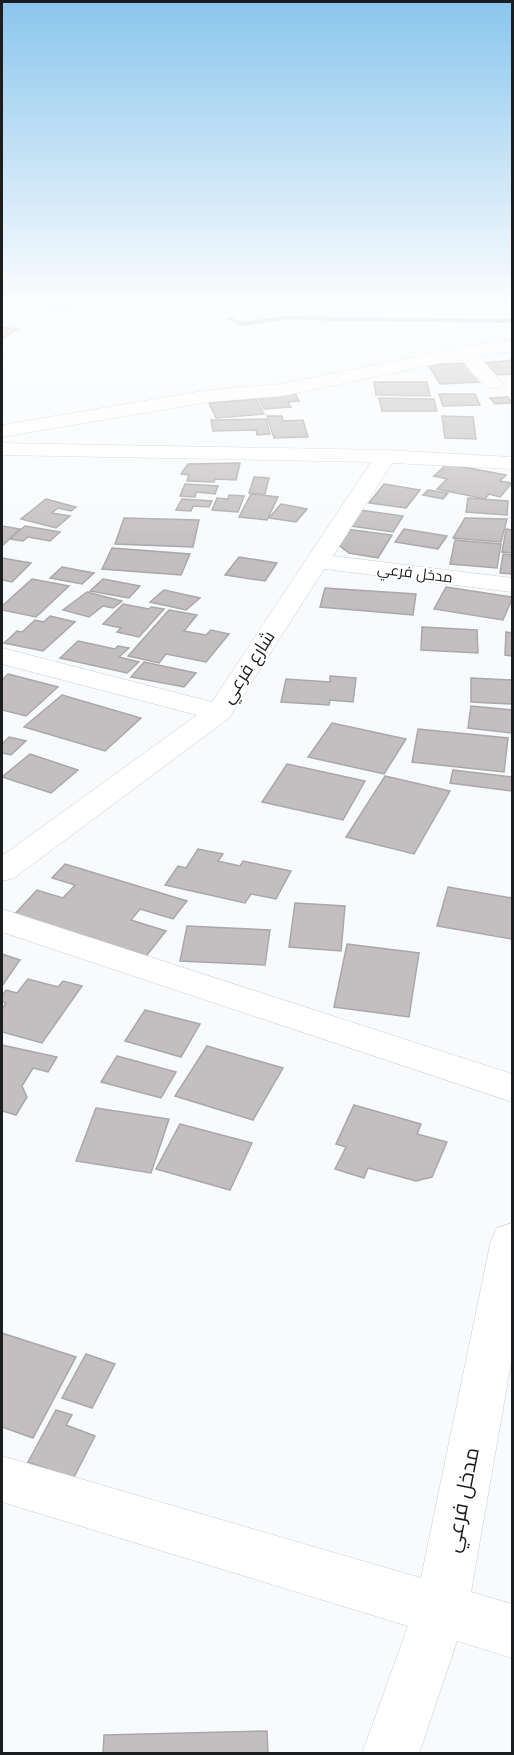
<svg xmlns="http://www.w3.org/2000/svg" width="514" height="1755" font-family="'Space Grotesk',Cairo,sans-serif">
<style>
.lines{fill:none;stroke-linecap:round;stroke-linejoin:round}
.stream{fill:#76a7b4;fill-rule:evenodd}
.building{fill:#c3bfc0;stroke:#aaa7a8;stroke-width:1.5}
.minor-casing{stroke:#cbcdcf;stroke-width:1}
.minor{fill:#fff;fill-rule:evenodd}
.labels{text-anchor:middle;stroke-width:4.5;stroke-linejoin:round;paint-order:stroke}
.far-street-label{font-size:15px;fill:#1c1d1e;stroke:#fff}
.street-label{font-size:18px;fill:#1c1d1e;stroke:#fff}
.near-street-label{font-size:21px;fill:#1c1d1e;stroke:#fff}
</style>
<rect width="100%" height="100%" fill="#f8fbfd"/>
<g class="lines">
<polygon class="stream" points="283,316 512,319 512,323 283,320 242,326 226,319 229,317 243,322"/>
</g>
<g class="building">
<polygon points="45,304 73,304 64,310 41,307"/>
<polygon points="2,327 17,329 2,339"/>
<polygon points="512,360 512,374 498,375 483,363"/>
<polygon points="467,363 480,382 440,384 428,365"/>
<polygon points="374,382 427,382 430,396 376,395"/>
<polygon points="295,393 299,401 288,402 291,407 264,409 257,396"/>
<polygon points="439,394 475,394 480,405 443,406"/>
<polygon points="508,397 512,403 495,404 490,398"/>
<polygon points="379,398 434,399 437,411 382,411"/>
<polygon points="256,399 264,414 216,418 209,403"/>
<polygon points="267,416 282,416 283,421 303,420 308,437 274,438"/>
<polygon points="442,416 473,417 476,439 445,438"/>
<polygon points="266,419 270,434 257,435 256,430 213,431 211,420"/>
<polygon points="240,463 236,480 215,479 214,482 187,481 189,475 181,474 188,464"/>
<polygon points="447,464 506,475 500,481 512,483 500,497 489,494 485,499 437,489 447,479 434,476"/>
<polygon points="254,477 269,478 265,494 249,493"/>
<polygon points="185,484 218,486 215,494 196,492 195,497 180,496"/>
<polygon points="384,484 420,490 406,508 369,503"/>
<polygon points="428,490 448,493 443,499 423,495"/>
<polygon points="251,494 278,497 267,520 239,517"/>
<polygon points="229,495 244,496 238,512 212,510 217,498 228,499"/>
<polygon points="468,498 508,501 507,515 466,512"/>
<polygon points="46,499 76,507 71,511 58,508 52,513 70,516 56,528 21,519"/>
<polygon points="182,499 212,501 209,507 193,506 191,511 176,510"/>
<polygon points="281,504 307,509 296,522 269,518"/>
<polygon points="360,510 403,516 393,532 350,526"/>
<polygon points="124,518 199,520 193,547 115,544"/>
<polygon points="465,518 507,519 501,542 453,538"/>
<polygon points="2,526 20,529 2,546"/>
<polygon points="25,526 60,532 50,541 28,537 23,541 10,539"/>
<polygon points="346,529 392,535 378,558 349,553 336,543"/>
<polygon points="404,529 447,536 438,549 395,542"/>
<polygon points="506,529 512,530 512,553 502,552"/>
<polygon points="455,540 501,544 497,568 450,564"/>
<polygon points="112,548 190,554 181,575 102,569"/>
<polygon points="503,554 512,555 512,574 500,573"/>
<polygon points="239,557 277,563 265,581 225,575"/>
<polygon points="2,558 31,563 12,582 2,580"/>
<polygon points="62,567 94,573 82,584 50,578"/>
<polygon points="32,579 69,586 36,617 2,610 2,606"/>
<polygon points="103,579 140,586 129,598 90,591"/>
<polygon points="446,587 512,597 512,599 503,620 434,609"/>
<polygon points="325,588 416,594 413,615 320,607"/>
<polygon points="164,590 200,598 186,610 150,602"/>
<polygon points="87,592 122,601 113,608 103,606 89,617 63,610"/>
<polygon points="123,604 149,609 151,607 164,609 139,637 117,632 121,628 103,624"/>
<polygon points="169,610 197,615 184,631 206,635 211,630 229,634 206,662 166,654 159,663 128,656"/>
<polygon points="50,616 75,622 43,651 4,643 17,631 22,632 35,620 44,622"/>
<polygon points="422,627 477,630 478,653 421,650"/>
<polygon points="506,632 512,633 512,656 505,655"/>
<polygon points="78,641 115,649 118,646 129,648 119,657 139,662 127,673 60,658"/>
<polygon points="144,662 196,673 184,687 131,677"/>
<polygon points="8,674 58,687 26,716 2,710 2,680"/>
<polygon points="330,676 356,678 353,702 330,700 329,705 281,702 286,679 330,682"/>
<polygon points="471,678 512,680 512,704 471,702"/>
<polygon points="62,695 141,718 105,751 24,727"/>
<polygon points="471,706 512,710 512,733 468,728"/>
<polygon points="332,723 406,739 384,774 308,757"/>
<polygon points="418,729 508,738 504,772 412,762"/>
<polygon points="9,737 26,741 11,755 2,753 2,744"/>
<polygon points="30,754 78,770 51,793 2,777"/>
<polygon points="287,764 365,781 343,820 262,802"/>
<polygon points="453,770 512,777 512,791 450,783"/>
<polygon points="385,776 450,791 414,854 346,837"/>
<polygon points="198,849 223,854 218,861 240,866 243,861 291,871 276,899 251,894 245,903 165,885 178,866 186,868"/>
<polygon points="65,864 187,901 173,919 140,909 131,920 166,931 144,959 12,917 37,890 63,898 75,885 52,878"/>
<polygon points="448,887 512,898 512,939 437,926"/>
<polygon points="295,903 345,906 341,951 289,947"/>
<polygon points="187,926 270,930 265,965 180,961"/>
<polygon points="347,944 419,953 409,1017 334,1007"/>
<polygon points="2,954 20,960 2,986"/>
<polygon points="28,979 58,987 63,981 82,986 42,1043 2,1032 2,1009 6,1003 2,1002 2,996 6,990 17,993"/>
<polygon points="145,1010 200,1024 181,1057 125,1041"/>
<polygon points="2,1045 57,1057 48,1072 33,1068 22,1086 27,1097 16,1115 2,1111"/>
<polygon points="207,1046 283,1068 253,1120 175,1096"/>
<polygon points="117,1056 176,1072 161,1098 101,1082"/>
<polygon points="354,1105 421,1124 417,1134 447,1142 432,1177 416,1181 368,1168 364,1178 335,1169 346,1147 336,1144"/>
<polygon points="96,1108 169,1119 151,1173 76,1161"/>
<polygon points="180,1124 252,1143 230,1190 156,1169"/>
<polygon points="2,1333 76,1357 33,1438 2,1427"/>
<polygon points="86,1354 115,1364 92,1408 62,1398"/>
<polygon points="56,1410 72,1415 66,1425 95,1436 73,1479 28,1462"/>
<polygon points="267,1731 268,1754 103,1754 104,1735"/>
</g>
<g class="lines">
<g class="minor-casing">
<g id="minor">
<path d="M2,304H37C28,314 14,312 2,310Z"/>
<polygon points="161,304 179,304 164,324 152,324 149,320"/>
<path d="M512,340V351L479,356L503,384L500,388C482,392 472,371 461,359L281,396L209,402L2,437V425L209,390L281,384L473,345Z"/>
<polygon points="2,443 386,450 512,457 512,469 392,463 333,556 512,578 512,592 324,569 229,718 14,878 2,881 2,856 197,715 2,664 2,648 212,702 371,462 2,455"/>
<polygon points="2,909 512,1074 512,1102 2,932"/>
<polygon points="512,1223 512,1357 471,1592 512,1604 512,1658 457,1641 419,1754 362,1754 408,1626 2,1502 2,1456 421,1578 491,1240 497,1228"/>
</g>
</g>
<use href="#minor" class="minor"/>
</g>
<linearGradient id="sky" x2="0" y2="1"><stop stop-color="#8ac6ed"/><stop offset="0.55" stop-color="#fcfdfe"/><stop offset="1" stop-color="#fcfdfe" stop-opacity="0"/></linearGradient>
<rect width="514" height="549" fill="url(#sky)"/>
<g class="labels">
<g class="far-street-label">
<text transform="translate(415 573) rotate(7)" y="5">مدخل فرعي</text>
</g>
<g class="street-label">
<text transform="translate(248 667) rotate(-57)" y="6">شارع فرعي</text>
</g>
<g class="near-street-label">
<text transform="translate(462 1500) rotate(-79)" y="7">مدخل فرعي</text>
</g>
</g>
<rect width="514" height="1755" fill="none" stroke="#1c1d1e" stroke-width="6"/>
</svg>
